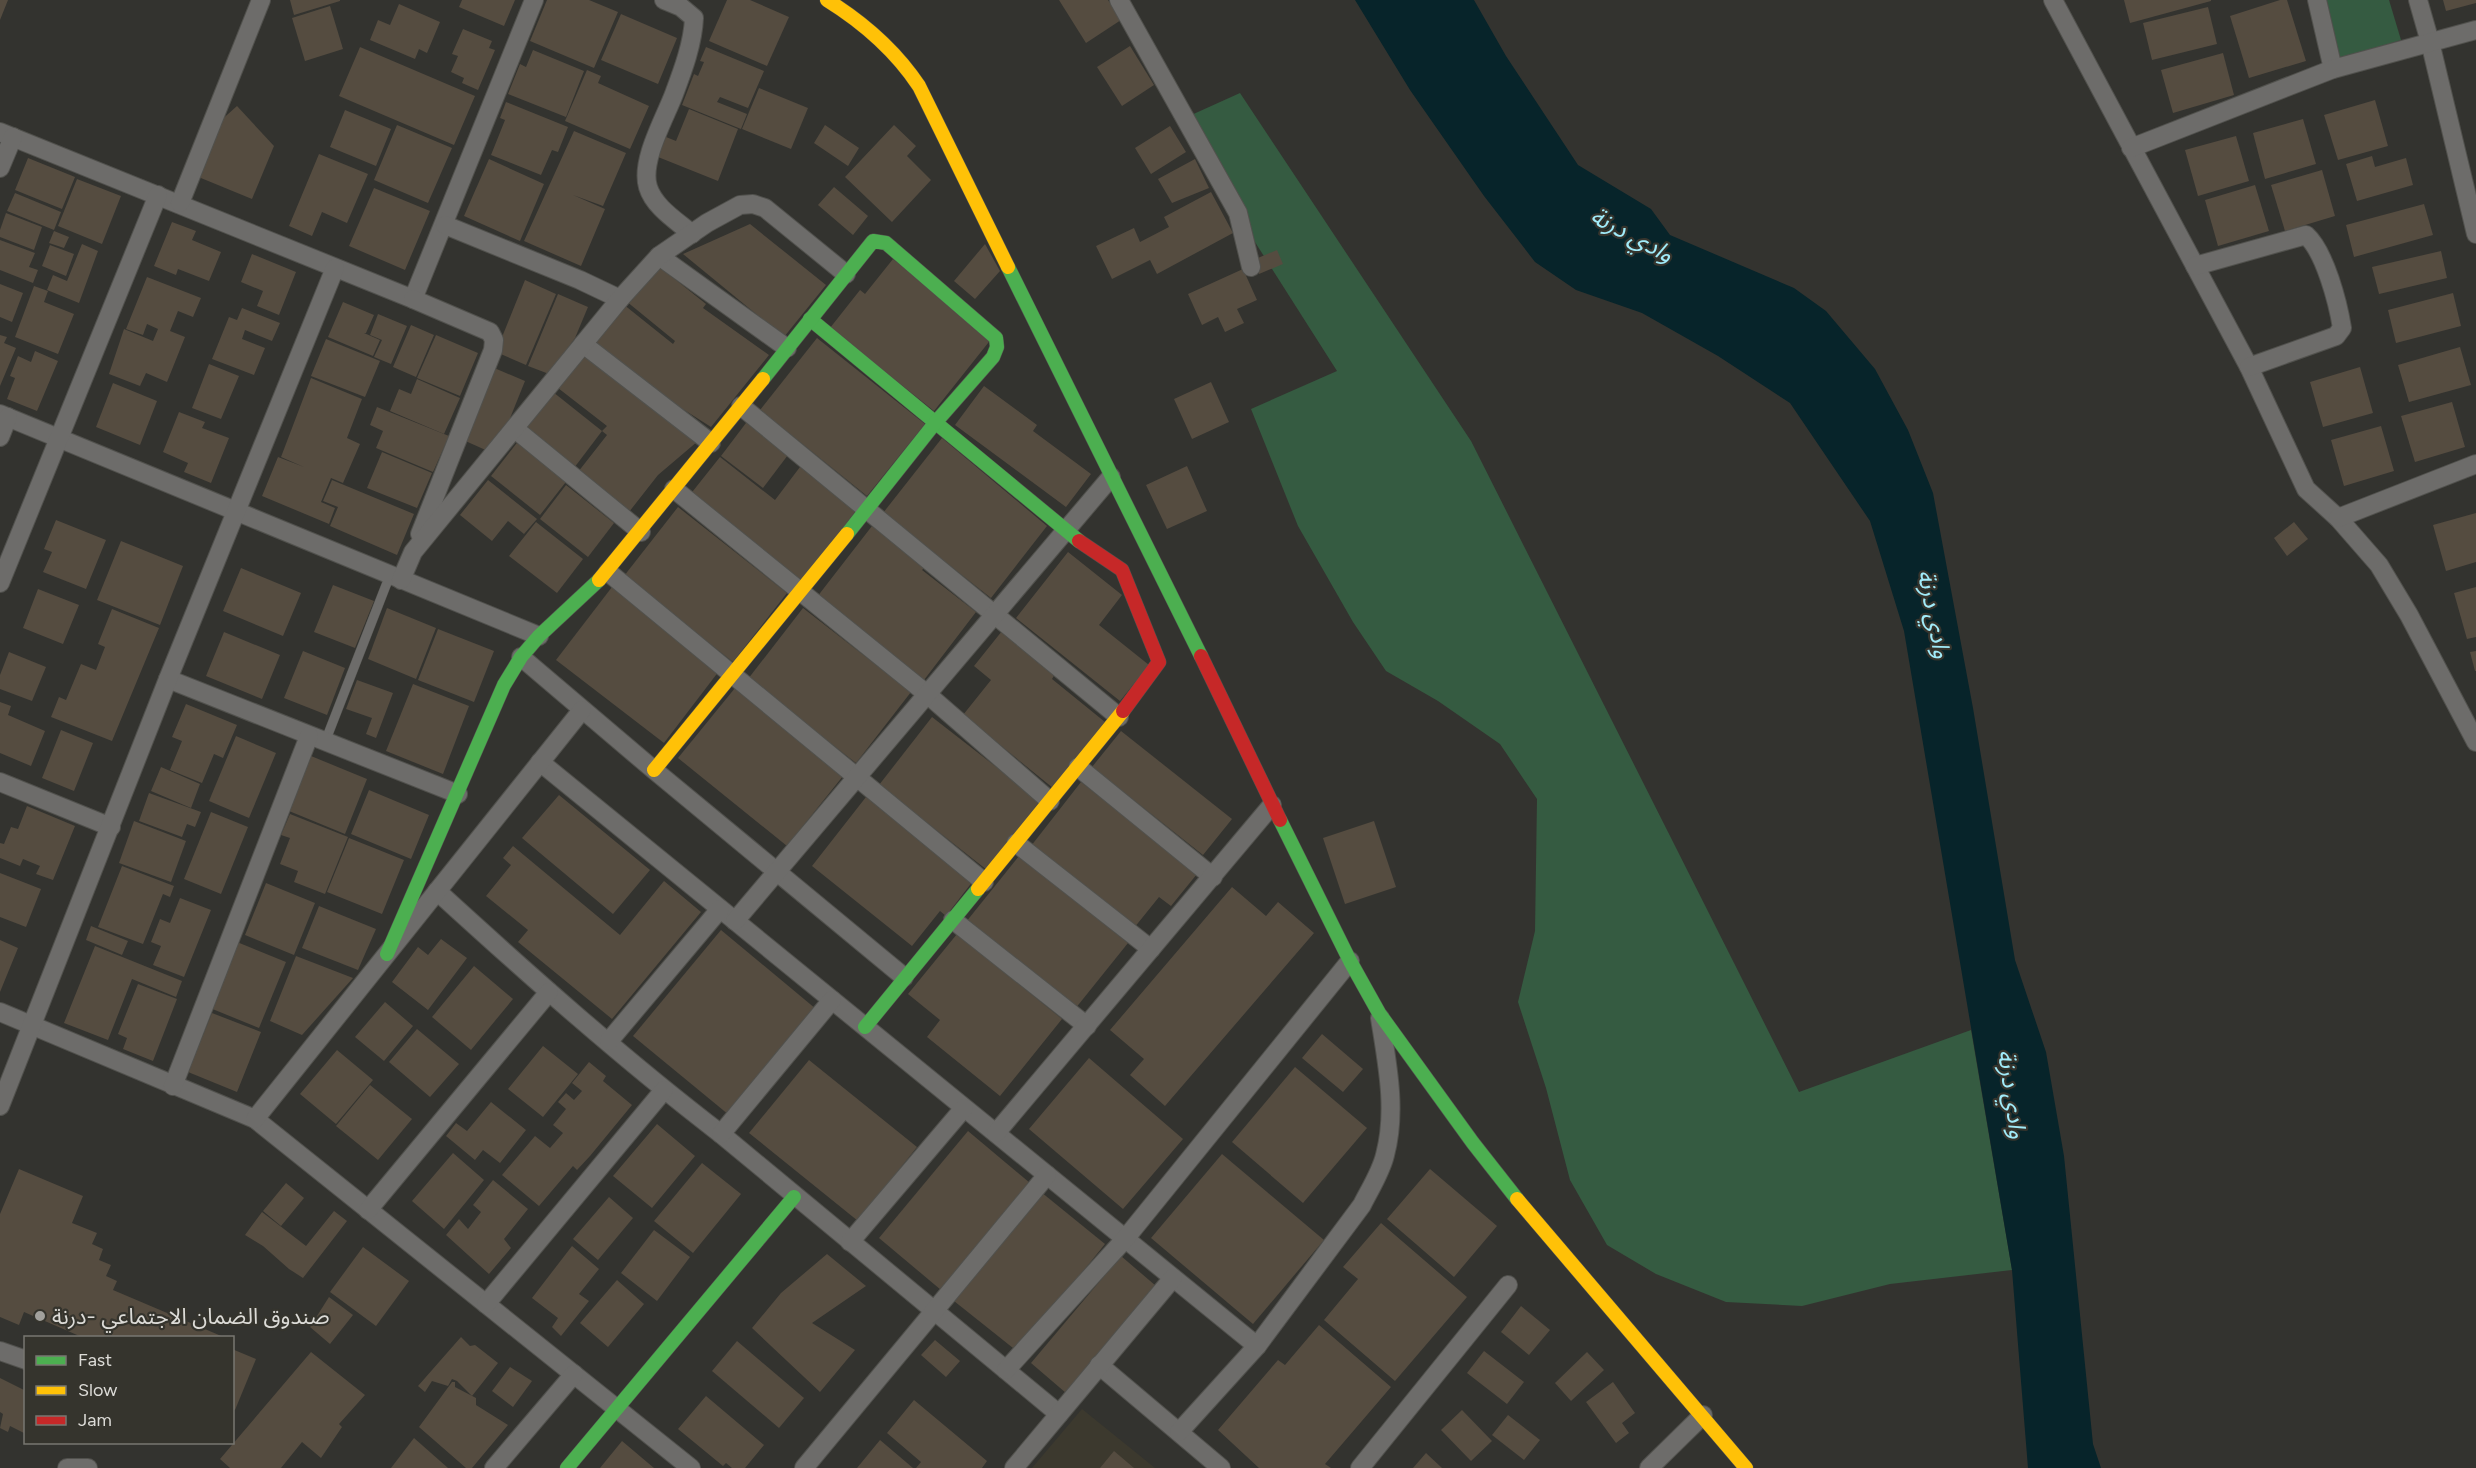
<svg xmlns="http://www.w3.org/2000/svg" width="2476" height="1468" font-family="Figtree,'Noto Sans Arabic',sans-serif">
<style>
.built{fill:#3c392e}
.green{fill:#355b41}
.water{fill:#07242a}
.building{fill:#554c40}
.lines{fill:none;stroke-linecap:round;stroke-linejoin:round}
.lane-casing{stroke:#51514d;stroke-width:10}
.street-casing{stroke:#51514d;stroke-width:20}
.fast-casing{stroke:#51514d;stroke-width:15}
.slow-casing{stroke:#51514d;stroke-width:15}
.jam-casing{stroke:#51514d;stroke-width:15}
.lane{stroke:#6d6c6a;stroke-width:9}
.street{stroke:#6d6c6a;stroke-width:18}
.fast{stroke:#4caf50;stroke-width:14}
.slow{stroke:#ffc107;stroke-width:14}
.jam{stroke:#c62828;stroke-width:14}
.poi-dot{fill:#a1a09c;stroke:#35342d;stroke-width:2}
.labels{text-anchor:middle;stroke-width:4.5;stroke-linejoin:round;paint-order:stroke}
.poi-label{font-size:22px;fill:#dcdbd7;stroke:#35342d;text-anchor:start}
.water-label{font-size:24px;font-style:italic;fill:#a1ebf9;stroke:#35342d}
</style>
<rect width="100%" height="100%" fill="#33332f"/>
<polygon class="built" points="1082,1409 1155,1468 1032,1468"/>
<g class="green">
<polygon points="2324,0 2389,0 2401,40 2337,60"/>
<polygon points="1240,93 1471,441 1799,1092 1971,1030 2012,1270 1890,1284 1802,1306 1726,1302 1656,1274 1607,1245 1570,1180 1546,1088 1518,1002 1535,931 1537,799 1500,744 1438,701 1386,671 1353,622 1298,526 1251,409 1337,371 1178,121"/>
</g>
<polygon class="water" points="1355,0 1474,0 1506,56 1578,165 1651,209 1670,235 1794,288 1826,311 1875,369 1908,430 1933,493 1973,708 2015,960 2046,1052 2064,1156 2093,1444 2101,1468 2028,1468 2012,1270 1904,631 1870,521 1790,403 1718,356 1642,313 1576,290 1535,262 1484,196 1410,90"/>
<g class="building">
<polygon points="0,0 8,0 0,20"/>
<polygon points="290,0 340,0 340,1 294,15"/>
<polygon points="462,0 515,0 504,26 459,7"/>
<polygon points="547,0 589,0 618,12 594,68 530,41"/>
<polygon points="727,0 750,0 789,17 767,66 709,41"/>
<polygon points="1059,0 1108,0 1121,20 1086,43"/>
<polygon points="2124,0 2211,0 2211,1 2130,23"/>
<polygon points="2280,0 2287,0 2306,61 2249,78 2230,16"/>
<polygon points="2443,0 2476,0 2476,3 2446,11"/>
<polygon points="399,4 440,22 427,53 419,49 415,59 370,40 378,20 390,25"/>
<polygon points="330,6 343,49 305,61 292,18"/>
<polygon points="2208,7 2217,44 2152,60 2143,23"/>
<polygon points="621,14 677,38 658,84 601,60"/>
<polygon points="463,29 492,41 489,48 495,50 478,90 462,83 464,78 451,72 458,56 452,54"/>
<polygon points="1130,46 1154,85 1122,106 1097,67"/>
<polygon points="360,47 475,96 454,145 339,96"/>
<polygon points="706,47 764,71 748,108 720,97 717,102 747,114 741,129 682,105 694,74 698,76 704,62 700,61"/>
<polygon points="533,50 584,71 566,117 508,94 520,64 526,67"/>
<polygon points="2223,53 2234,95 2173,113 2161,70"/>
<polygon points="587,70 601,76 598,83 649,106 630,149 565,121"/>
<polygon points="759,88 808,108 791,149 742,129"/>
<polygon points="2375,100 2388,146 2338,160 2324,115"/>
<polygon points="506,102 568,127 558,152 552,150 541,175 491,155 505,120 500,118"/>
<polygon points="237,106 274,146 252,199 196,176 218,123"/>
<polygon points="689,109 738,129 718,181 658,157 666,137 676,141"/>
<polygon points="345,110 391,129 376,166 330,147"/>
<polygon points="2303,119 2316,164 2265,179 2253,133"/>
<polygon points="397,125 452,148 428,203 374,180"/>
<polygon points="825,125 859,148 848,166 814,143"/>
<polygon points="894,125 916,146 907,156 931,180 892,222 845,177"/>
<polygon points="1170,126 1186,152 1151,174 1135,148"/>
<polygon points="574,131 626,153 603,206 573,195 605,209 581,266 524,241"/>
<polygon points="2236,136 2249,181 2198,196 2185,150"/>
<polygon points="319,154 368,174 347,223 322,212 312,236 289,226"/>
<polygon points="2372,156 2375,167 2406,158 2413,185 2357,201 2346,164"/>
<polygon points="28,158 75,177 62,209 15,190"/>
<polygon points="489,159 544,184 520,241 464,216"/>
<polygon points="1195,159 1209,188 1172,203 1158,179"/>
<polygon points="2322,170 2335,216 2285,231 2271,185"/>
<polygon points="77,179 121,196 102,244 58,226"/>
<polygon points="2255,185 2269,231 2218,246 2205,200"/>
<polygon points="834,187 868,216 853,235 818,205"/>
<polygon points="374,188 430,211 405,270 349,246"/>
<polygon points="1211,192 1233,233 1157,274 1150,260 1112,279 1096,246 1134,228 1140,242 1169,227 1164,217"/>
<polygon points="15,193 61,212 54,230 7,211"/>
<polygon points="2424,204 2433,235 2354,257 2346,225"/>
<polygon points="6,213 42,227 34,250 0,237 0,230"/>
<polygon points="172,222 196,231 192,240 221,252 209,281 178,269 176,275 154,266"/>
<polygon points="750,224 826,285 784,337 683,254"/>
<polygon points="54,231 69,237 64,248 49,243"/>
<polygon points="0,240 35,253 29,267 38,270 33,283 0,270"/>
<polygon points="82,244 98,251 79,303 47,290 53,275 67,281"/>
<polygon points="985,244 1000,271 975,299 954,281"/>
<polygon points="50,245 74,254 66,276 42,266"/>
<polygon points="1277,250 1283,264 1259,274 1253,260"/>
<polygon points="2441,251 2447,278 2379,294 2372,267"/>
<polygon points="252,254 296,272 279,315 257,306 263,291 241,282"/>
<polygon points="893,259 992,338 934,411 830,328 860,290 865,294"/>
<polygon points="656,264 706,304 703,308 769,355 711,427 642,383 592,343 623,304 673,344 675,341 626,301"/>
<polygon points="1243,269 1257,300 1237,309 1244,323 1225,332 1218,317 1202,325 1188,294"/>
<polygon points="147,277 201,298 193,317 178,311 170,331 185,337 167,382 146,373 140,386 109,374 124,329 153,341 158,329 147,324 143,335 126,329"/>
<polygon points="525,280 556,294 526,365 496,352"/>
<polygon points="0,284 23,293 12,322 0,317"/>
<polygon points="34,286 48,291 44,302 74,314 58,354 15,337"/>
<polygon points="2453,293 2461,326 2396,343 2388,310"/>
<polygon points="558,294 588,307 575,338 549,374 528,366"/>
<polygon points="343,302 374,315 366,333 364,333 380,340 373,356 328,337"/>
<polygon points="242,308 280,323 272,341 245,330 242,339 265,348 254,375 212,359 229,317 237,320"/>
<polygon points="378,314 407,326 391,364 374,357 382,340 370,335"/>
<polygon points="411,325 434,335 416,377 393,367"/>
<polygon points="0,335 7,337 4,343 16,348 0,386"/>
<polygon points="436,335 478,353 460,396 417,378"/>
<polygon points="817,338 925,424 867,496 760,410"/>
<polygon points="326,339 380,361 365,397 311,376"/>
<polygon points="2460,347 2471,385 2409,402 2398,365"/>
<polygon points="35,351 58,361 37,411 7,399 15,378 10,376 18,356 31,362"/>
<polygon points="585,354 698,441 658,475 629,512 578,472 607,435 602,431 607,426 558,388"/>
<polygon points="209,364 239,376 221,419 192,408"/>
<polygon points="492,367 525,381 500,443 490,452 461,439"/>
<polygon points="2360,367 2373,413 2323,427 2310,382"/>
<polygon points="311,378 362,399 347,438 360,444 343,483 331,478 321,502 335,508 329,524 262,496 278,457 304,467 281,457"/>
<polygon points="417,379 460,398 444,434 390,411 399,389 411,394"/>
<polygon points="1211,382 1229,422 1192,439 1174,399"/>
<polygon points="113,383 157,401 140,445 96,427"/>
<polygon points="984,386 1037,425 1033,431 1091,474 1066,507 955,425"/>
<polygon points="553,392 602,431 574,468 525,429"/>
<polygon points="2452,402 2465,447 2415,462 2401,416"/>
<polygon points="377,407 449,436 433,472 376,448 383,431 370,425"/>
<polygon points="179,412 205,422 202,428 229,438 211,483 184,472 188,463 163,452"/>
<polygon points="749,419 791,451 763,488 721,456"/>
<polygon points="2381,426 2394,471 2344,486 2331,440"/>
<polygon points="942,438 1047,526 991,598 883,513"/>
<polygon points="520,439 569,478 540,515 491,476"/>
<polygon points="382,452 432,473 417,508 367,488"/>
<polygon points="720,457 775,500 803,463 859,507 800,583 689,496"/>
<polygon points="1187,466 1207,511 1167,529 1146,485"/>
<polygon points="332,480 414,514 397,555 330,526 338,507 323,501"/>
<polygon points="488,480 537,519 524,534 508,521 492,541 460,515"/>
<polygon points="566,485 614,523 588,557 540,519"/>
<polygon points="678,507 787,593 733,662 624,576"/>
<polygon points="2476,513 2476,562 2446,571 2433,525"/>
<polygon points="56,520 106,540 86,589 43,572 52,552 44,549"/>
<polygon points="536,522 583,559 557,593 509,556"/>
<polygon points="2294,522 2308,539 2287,556 2274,538"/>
<polygon points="872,526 925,567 922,570 976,612 924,680 817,597"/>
<polygon points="121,541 183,566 160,625 97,600"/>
<polygon points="1068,552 1122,595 1099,625 1149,665 1120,701 1016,618"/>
<polygon points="241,568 301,593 283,636 223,611"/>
<polygon points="333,585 374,601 355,648 314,632"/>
<polygon points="612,587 719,671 664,743 556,660"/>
<polygon points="2476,587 2476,637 2467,639 2454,593"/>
<polygon points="38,589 79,605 63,644 23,628"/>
<polygon points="387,608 436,628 416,679 368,659"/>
<polygon points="803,608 911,692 856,763 748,679"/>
<polygon points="112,609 159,628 112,741 51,717 59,697 66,700 81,664 96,670 105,647 98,644"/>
<polygon points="438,629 494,651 474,702 418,680"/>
<polygon points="1002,631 1055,674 1052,679 1105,722 1053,788 963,715 991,680 974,666"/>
<polygon points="224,632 280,655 262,699 206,676"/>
<polygon points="303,651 345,668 327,715 284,698"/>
<polygon points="2476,651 2476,671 2475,671 2470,652"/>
<polygon points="9,652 46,667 32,701 0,689 0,675"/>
<polygon points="357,680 393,693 376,738 366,734 372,718 346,709"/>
<polygon points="413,684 469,706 443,774 386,751"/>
<polygon points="735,688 843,776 787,846 678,758"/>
<polygon points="0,702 11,706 8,715 45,731 31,766 0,753"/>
<polygon points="186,704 237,725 223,758 214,754 202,783 170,770 182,741 172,737"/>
<polygon points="932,717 1040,801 987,870 879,785"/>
<polygon points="61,730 93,743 74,791 42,778"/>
<polygon points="1121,731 1232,819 1203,855 1092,767"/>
<polygon points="236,736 276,753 249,818 209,801"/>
<polygon points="311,756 367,779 345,834 289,811"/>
<polygon points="161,767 200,784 191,808 151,791"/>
<polygon points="1081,782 1197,874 1171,906 1159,897 1134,928 1031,846"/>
<polygon points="369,790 429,815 411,859 351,834"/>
<polygon points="149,793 201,812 195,827 187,824 182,837 139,821"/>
<polygon points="559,795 650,870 613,914 522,838"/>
<polygon points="866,797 973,881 946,916 940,911 912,946 812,866"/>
<polygon points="27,806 75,826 53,880 36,874 40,866 23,859 20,866 0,858 0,843 4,844 11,827 18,829"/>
<polygon points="211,812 248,827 221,894 184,879"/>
<polygon points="290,814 348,837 325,894 294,882 298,871 280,864 290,838 281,835"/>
<polygon points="134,821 186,841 171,882 119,863"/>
<polygon points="1374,821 1396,887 1345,904 1323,838"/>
<polygon points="349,838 404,860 382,914 327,892"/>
<polygon points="513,846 620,935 664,881 701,912 612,1019 518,942 528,930 486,896 511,865 503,858"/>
<polygon points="1019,856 1128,943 1075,1009 966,922"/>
<polygon points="122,866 174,886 170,897 163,894 143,944 98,927"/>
<polygon points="0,873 41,889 26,927 0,917"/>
<polygon points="266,883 315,903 294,955 245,935"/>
<polygon points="1232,887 1266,916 1278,902 1314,933 1165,1106 1130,1075 1144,1059 1110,1030"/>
<polygon points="180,898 211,910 184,977 153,965 161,946 151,942 160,919 170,923"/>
<polygon points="319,906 376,929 358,970 302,948"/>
<polygon points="91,926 128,941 122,955 86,940"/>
<polygon points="721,930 816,1009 729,1115 633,1036"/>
<polygon points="957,934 1062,1019 1000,1096 927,1037 940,1020 908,994"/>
<polygon points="441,939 467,958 428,1010 392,982 418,947 428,955"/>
<polygon points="0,940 18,948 0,992"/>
<polygon points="237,942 286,962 259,1028 210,1008"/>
<polygon points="95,946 182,981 176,997 132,979 108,1040 64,1023"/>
<polygon points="296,956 353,978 302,1035 270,1021"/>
<polygon points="474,966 513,999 471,1050 432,1017"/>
<polygon points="138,984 177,999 153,1061 123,1049 127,1038 118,1034"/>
<polygon points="385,1002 413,1026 384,1061 355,1037"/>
<polygon points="212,1013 261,1032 237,1092 188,1072"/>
<polygon points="417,1029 459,1064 430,1097 389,1062"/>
<polygon points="1322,1034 1363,1069 1343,1092 1302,1058"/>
<polygon points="543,1046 578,1074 543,1117 508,1089"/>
<polygon points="337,1050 373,1080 336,1124 300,1094"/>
<polygon points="1089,1058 1183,1139 1123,1209 1029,1129"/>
<polygon points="809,1060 917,1147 858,1221 749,1133"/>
<polygon points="589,1062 606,1076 603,1081 632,1105 590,1156 577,1170 573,1166 539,1206 502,1175 535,1136 550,1148 563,1133 553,1125 566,1109 558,1102 566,1093 574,1100 582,1091 572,1083"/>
<polygon points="1295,1067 1367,1128 1303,1203 1232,1142"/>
<polygon points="370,1085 412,1119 378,1160 336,1126"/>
<polygon points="491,1102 526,1130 500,1163 483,1150 475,1160 446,1136 456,1123 467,1131"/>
<polygon points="657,1124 695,1156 652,1208 613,1176"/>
<polygon points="968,1131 1030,1183 941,1290 879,1238"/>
<polygon points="453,1153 484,1180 444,1229 412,1201"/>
<polygon points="1222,1154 1324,1240 1253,1324 1151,1238"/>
<polygon points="702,1163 741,1194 693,1253 654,1221"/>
<polygon points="19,1169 83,1196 72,1223 97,1233 92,1244 103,1249 99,1260 111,1265 106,1276 117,1281 113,1290 226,1338 84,1338 24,1312 19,1325 0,1317 0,1214"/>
<polygon points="1430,1169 1497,1226 1454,1277 1387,1219"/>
<polygon points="493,1180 528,1209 504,1239 511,1248 489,1274 446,1235 459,1219 468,1229 481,1212 473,1205"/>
<polygon points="286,1183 304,1198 281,1226 263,1211"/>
<polygon points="1041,1192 1105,1244 1018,1352 954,1301"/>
<polygon points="609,1197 633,1218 598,1260 573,1239"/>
<polygon points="334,1211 347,1221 303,1278 289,1269 263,1246 245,1235 262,1212 306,1246"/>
<polygon points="1381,1223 1467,1297 1395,1381 1324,1320 1358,1279 1343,1267"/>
<polygon points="654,1230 690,1257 657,1301 621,1273"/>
<polygon points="572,1246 599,1269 579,1294 589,1301 561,1336 552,1327 558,1318 532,1298"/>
<polygon points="363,1247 409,1281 376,1326 330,1292"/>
<polygon points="827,1254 866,1286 812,1323 855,1350 820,1392 752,1328 781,1293"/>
<polygon points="1121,1256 1156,1286 1066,1393 1031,1363"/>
<polygon points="617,1280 644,1304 608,1347 580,1323"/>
<polygon points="329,1297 353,1315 330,1344 310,1327"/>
<polygon points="1521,1306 1550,1330 1529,1355 1501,1332"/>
<polygon points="1319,1325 1391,1387 1325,1464 1331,1468 1259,1468 1218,1430 1278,1360 1285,1365"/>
<polygon points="461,1337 470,1346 475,1345 498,1363 472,1396 457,1381 452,1379 448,1386 432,1381 425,1392 418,1386"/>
<polygon points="935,1340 960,1361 946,1377 921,1355"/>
<polygon points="737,1341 804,1398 779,1428 712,1371"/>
<polygon points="232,1349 256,1359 235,1410 232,1409"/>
<polygon points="1484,1351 1524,1382 1507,1404 1467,1373"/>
<polygon points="311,1352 365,1395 339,1424 342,1427 321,1458 302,1442 281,1468 230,1468 220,1459"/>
<polygon points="1587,1352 1604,1370 1571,1401 1555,1383"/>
<polygon points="510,1367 532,1381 513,1407 492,1391"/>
<polygon points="0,1378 26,1391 26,1434 10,1426 8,1432 0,1428 3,1414 0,1412"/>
<polygon points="452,1382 455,1382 455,1387 476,1398 476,1405 508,1425 472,1468 466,1468 419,1427"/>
<polygon points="1613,1382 1635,1413 1622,1423 1629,1433 1616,1443 1586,1402"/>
<polygon points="706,1396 764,1445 745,1468 732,1468 726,1463 723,1466 678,1429"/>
<polygon points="914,1400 987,1461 982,1468 916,1468 921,1462 887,1433"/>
<polygon points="1462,1410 1492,1441 1471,1461 1441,1430"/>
<polygon points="1508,1415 1540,1440 1524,1460 1492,1435"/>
<polygon points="414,1438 448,1468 391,1468"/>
<polygon points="880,1440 913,1468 857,1468"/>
<polygon points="622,1441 654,1468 600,1468"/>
<polygon points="1114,1451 1134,1468 1100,1468"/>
<polygon points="1426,1453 1442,1468 1413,1468"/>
</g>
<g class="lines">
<g class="lane-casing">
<polyline id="lane" points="325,742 390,575"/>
</g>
<g class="street-casing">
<g id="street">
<path d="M664,0L681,7L694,18C693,43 683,70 674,94C665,118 640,161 648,187C654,207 677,221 692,234"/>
<polyline points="1119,0 1238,213 1251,267"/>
<polyline points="2053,0 2249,367 2306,489 2338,518 2379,565 2409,615 2476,742"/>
<polyline points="2317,0 2333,69"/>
<polyline points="2418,0 2430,42 2476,234"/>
<polyline points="0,132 413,299 534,0"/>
<polyline points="2131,148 2333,69 2476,30"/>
<polyline points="0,168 13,137"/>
<polyline points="180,203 261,0"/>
<polyline points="445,225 580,280 620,299"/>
<polyline points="659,256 787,348"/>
<path d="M2195,266L2306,235C2325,252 2338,303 2342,328L2336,336L2249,367"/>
<polyline points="413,299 490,332 494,340 493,350 420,534"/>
<polyline points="583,344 711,443"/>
<polyline points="741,406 1119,717"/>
<polyline points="0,414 539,636"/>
<polyline points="515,429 641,532"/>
<polyline points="0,437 8,417"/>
<polyline points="674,489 927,694 1050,801"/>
<polyline points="2338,518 2476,464"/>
<polyline points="608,572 984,882"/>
<polyline points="401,580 413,552 620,299 659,256 707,223 740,205 753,204 765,208 846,274"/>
<polyline points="0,583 158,195"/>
<polyline points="521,657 654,770 904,977"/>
<polyline points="168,679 458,794"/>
<polyline points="540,762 1257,1346"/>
<polyline points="1078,767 1213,877"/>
<polyline points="0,782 111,827"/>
<polyline points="1016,843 1151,949"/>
<path d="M437,891C529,975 622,1058 721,1134L1059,1414"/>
<polyline points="953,920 1087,1026"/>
<polyline points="735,921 1111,477"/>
<polyline points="0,1012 255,1119 691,1468"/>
<polyline points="609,1041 720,909"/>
<polyline points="173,1086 309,736"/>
<polyline points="0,1106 168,679 335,268"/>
<polyline points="255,1119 582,710"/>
<polyline points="996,1133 1272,805"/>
<polyline points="721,1134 832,1000"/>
<polyline points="368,1210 549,992"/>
<polyline points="850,1242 964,1108"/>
<polyline points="486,1304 664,1090"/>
<polyline points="0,1351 26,1360"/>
<polyline points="1099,1365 1221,1468"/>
<polyline points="1006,1370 1125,1239 1350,961"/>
<path d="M1179,1432L1257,1346L1362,1205C1370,1189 1381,1172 1385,1155C1397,1110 1387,1063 1380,1018"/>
<polyline points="67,1468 88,1468"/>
<polyline points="494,1468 574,1374"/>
<polyline points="804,1468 1047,1175"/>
<polyline points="1014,1468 1173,1278"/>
<polyline points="1360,1468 1508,1285"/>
<polyline points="1649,1468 1703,1415"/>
</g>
</g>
<g class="fast-casing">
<g id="fast">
<polyline points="1008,267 1201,656"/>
<polyline points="810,319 1079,541"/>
<polyline points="763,379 873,241 886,243 996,338 997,347 993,357 935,423 847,534"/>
<polyline points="1280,820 1350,961 1379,1013 1473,1143 1517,1199"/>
<polyline points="387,954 504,685 521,657 539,636 599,580"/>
<polyline points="865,1027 978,889"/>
<polyline points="567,1468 794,1197"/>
</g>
</g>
<g class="slow-casing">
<g id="slow">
<path d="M827,0C864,23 895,50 919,86L1008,267"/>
<polyline points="599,580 763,379"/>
<polyline points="654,770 847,534"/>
<polyline points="978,889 1123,711"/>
<polyline points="1517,1199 1746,1468"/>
</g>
</g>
<g class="jam-casing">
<g id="jam">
<polyline points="1079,541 1122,570 1159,662 1123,711"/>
<polyline points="1201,656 1280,820"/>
</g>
</g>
<use href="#lane" class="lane"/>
<use href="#street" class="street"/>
<use href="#fast" class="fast"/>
<use href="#slow" class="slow"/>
<use href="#jam" class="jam"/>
</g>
<circle class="poi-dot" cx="40" cy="1316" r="6"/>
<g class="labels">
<g class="poi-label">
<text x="52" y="1324">صندوق الضمان الاجتماعي -درنة</text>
</g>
<g class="water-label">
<text transform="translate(1632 235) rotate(28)" y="8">وادي درنة</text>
<text transform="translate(1934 614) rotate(79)" y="8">وادي درنة</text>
<text transform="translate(2012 1094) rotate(82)" y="8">وادي درنة</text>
</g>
</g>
<rect x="24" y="1336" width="210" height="108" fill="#35342d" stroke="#787771" stroke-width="1.5"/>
<rect x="36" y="1356" width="30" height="9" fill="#4caf50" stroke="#787771" stroke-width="1.5"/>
<text x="78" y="1366" font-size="18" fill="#dcdbd7">Fast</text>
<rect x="36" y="1386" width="30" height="9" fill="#ffc107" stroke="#787771" stroke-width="1.5"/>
<text x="78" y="1396" font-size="18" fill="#dcdbd7">Slow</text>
<rect x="36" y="1416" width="30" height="9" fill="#c62828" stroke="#787771" stroke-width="1.5"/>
<text x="78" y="1426" font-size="18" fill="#dcdbd7">Jam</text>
</svg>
